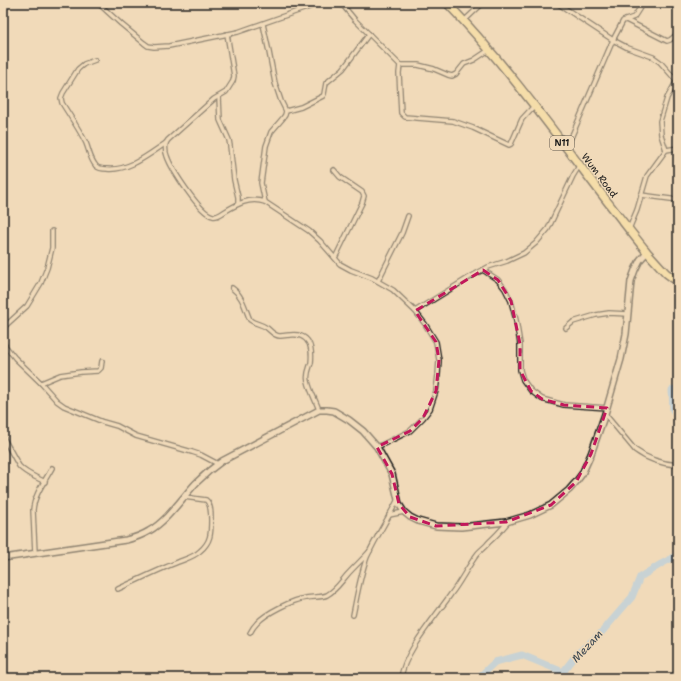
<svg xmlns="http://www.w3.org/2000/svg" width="681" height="681" font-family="'Shantell Sans',sans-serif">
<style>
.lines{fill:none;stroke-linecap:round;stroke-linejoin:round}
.river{stroke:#97c8f3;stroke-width:7}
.street-casing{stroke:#1c1c1c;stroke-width:6}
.secondary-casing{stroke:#1c1c1c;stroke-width:8}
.highway-casing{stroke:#1c1c1c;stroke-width:10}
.street{stroke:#f1dab9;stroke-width:3.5}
.secondary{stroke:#f1dab9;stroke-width:5}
.highway{stroke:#fbdf96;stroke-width:7}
.marked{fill:none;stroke:#c2185b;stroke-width:3;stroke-dasharray:8 5;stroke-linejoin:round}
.labels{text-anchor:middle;stroke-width:3;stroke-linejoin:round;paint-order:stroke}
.shield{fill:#f1dab9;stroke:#5c554b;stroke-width:1}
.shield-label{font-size:9px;font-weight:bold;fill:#1c1c1c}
.street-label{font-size:10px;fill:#1c1c1c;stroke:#f1dab9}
.water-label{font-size:11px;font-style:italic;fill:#3b4752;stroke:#f1dab9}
</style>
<rect width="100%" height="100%" fill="#f1dab9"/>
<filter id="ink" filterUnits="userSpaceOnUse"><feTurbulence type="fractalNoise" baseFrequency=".025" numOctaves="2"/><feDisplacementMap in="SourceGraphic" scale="8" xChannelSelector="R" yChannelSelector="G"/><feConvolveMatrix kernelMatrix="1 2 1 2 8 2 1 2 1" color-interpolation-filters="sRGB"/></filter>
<g filter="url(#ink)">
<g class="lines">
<g class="river">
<polyline points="678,388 672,390 673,410 678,418"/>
<polyline points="478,678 495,662 522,655 563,672 578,653 601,633 632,597 640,577 661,564 678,555"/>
</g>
<g class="street-casing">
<g id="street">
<polyline points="98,3 121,24 144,43 148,46 154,47 169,46 238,32 321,3"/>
<polyline points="341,3 355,20 400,65 418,65 434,69 448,75 452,76 456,74 464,64 474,60 489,50"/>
<polyline points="557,3 613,40 628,48 653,57 660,62 675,79 676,82 667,98 660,121 661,135 666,150"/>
<polyline points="3,8 9,3"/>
<polyline points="626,20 667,41 670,40 676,35"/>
<polyline points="464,21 483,3"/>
<polyline points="263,24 269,52 275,83 281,101 286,111 285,115 283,118 271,132 266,146 261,183 265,202"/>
<path d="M95,60L84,64L78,69L63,93L61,98L62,103C70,116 79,129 86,143C89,150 90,159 96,166C99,169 103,169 107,169C129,171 148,155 166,143L168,140L214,99L226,92L233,81L234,76L227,34"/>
<polyline points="400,65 399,73 401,113 405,117 453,121 473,128 509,145 511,144 522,119 534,106"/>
<polyline points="219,97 220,120 229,140 230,146 234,180 238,197 238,204"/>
<polyline points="286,111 301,107 323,96 324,94 326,83 343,69 369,34"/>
<path d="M166,143C165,148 165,151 167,156C171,168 200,214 213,216C217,217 221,214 224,212C237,204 249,197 265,202L309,231L320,241L340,264L351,270L372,278L393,290L415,311L425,324L436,342L439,360L438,375L436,391L430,409L423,418L410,431L396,438L377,447"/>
<polyline points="567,147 613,40 623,21 634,17 643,3"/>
<polyline points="334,170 340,177 362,192 364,196 362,203 335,258"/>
<polyline points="641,195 678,200"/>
<polyline points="629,229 637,210 647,176 666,150 678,148"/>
<polyline points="483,270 498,280 505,289 511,301 516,320 520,344 520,370 523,380 531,391 542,399 564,405 607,408"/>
<polyline points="378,281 402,233 408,216"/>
<path d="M232,288C243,296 245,309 250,320C255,324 262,324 267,328C271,331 274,336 280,336C287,336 294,333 301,336C312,340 312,354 311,363C309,369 306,375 308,381C310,391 316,401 319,410"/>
<polyline points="415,311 470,277 488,267 507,261 524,253 536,243 548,229 573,176 579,166"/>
<polyline points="3,328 27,306 41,283 47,268 52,248 52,231"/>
<polyline points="566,328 573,322 596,315 609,313 628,314"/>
<polyline points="3,343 15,358 41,383 57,401 64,406 103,422 117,426 136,436 192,452 201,455 218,464"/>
<polyline points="41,383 60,375 81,372 98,371 101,368 102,361"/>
<path d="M605,414L635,450C647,459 663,464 678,465"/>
<path d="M3,437L19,466C26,474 36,477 45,482"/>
<polyline points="389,515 404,512"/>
<path d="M35,553L33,510C34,495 45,481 52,468"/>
<path d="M118,589C138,580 158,570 178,562C185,559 194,557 200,551C211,542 211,533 211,520C211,513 211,504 206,500L184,497"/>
<path d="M353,615C357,596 360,576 367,557C376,537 388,519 398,499"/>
<path d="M250,633C252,629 254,626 257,623C266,613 292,600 306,598C313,596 321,598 327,595C336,590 340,583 347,575C354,567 363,559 370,551"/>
<path d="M401,678C404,652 436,616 451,594C461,581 468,566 478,553C482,549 486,546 489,542C496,536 502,529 508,522"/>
</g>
</g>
<g class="secondary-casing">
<path id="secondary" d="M3,558L126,540C134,538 141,536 149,531C168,520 181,499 196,483C204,475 212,468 222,461L319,410H327L334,411L349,420L363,431L377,447L392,474L399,504L404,512L410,517L418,521L436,526L461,527L506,522L530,515L551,505L569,490L576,482L582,474L591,454L605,414L621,359L626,334L631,281L635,270L640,260L647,252"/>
</g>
<g class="highway-casing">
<path id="highway" d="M447,3C521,80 580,170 647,252L666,273L678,282"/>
</g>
<use href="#street" class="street"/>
<use href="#secondary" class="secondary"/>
<use href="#highway" class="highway"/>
</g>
</g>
<path d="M0 0H681V681H0ZM483,270L498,280L511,301L520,344V370L531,391L542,399L564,405L607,408L591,454L576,482L551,505L506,522L436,526L410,517L399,504L392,474L377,447L410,431L423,418L436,391L439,360L436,342L415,311Z" fill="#f1dab9" fill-opacity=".55" fill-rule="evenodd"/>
<path class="marked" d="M483,270L498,280L511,301L520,344V370L531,391L542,399L564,405L607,408L591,454L576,482L551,505L506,522L436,526L410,517L399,504L392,474L377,447L410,431L423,418L436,391L439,360L436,342L415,311Z"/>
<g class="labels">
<rect class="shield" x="550" y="136" width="24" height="14" rx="3"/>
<g class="shield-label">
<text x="562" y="146">N11</text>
</g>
<g class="street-label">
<text transform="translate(600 175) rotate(53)" y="4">Wum Road</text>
</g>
<g class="water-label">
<text transform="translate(587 646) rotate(-47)" y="4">Mezam</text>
</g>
</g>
<rect width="681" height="681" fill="none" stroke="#f1dab9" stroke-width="16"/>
<rect x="8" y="8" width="665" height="665" fill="none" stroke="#1c1c1c" stroke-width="1.5" filter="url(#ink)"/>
</svg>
